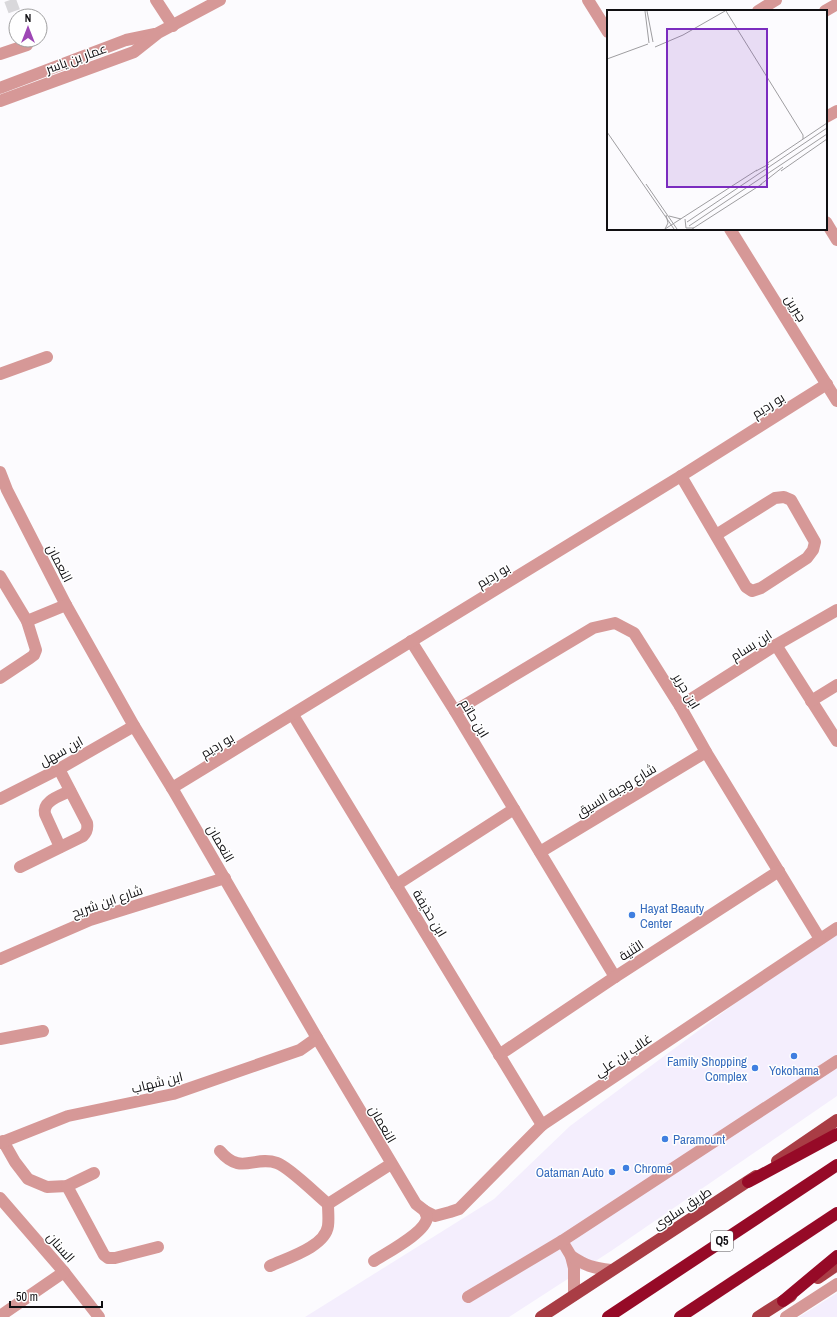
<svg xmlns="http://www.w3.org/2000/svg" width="837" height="1317" font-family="'Archivo Narrow',Cairo,sans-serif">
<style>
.built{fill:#f4eefd}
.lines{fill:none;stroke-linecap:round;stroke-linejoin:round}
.minor-tunnel{stroke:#d9d8db;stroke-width:12;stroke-dasharray:12 6;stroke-linecap:butt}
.minor{stroke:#d69897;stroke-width:12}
.major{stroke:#a93d45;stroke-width:12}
.highway{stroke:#960a27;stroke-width:12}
.shop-dot{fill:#3f7fe0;stroke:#fff;stroke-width:1.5}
.labels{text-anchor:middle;stroke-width:3;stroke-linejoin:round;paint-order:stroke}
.shield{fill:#fff;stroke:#585759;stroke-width:1}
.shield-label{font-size:12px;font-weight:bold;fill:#100f12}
.street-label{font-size:13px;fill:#100f12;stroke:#fff}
.shop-label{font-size:13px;fill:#366cbe;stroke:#fff;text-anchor:start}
.inset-road{fill:none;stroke:#9e9da0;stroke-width:1}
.view{fill:#7b2cbf;fill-opacity:0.15;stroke:#7b2cbf;stroke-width:2}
.inset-edge{fill:none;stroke:#100f12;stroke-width:2}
</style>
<rect width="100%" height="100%" fill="#fcfbfe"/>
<g class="built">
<polygon points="837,934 837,1096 611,1251 509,1317 305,1317 494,1199 570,1126 745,996"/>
<polygon points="837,1293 837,1317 799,1317"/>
</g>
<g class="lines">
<polyline class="minor-tunnel" points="10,0 16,16"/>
<g class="minor">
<polyline points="156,0 173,26"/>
<polyline points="588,0 608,32"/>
<polyline points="758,11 776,0"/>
<polyline points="825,11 837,4"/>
<polyline points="0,54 27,45 26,40"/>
<polyline points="0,88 126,40 155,34"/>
<polyline points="0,101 134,52 158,33 220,0"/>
<polyline points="826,117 837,111"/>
<polyline points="826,222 837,240"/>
<polyline points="730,229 837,401"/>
<polyline points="0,374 47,357"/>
<polyline points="0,472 7,490 66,605 134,726 172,788 317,1038 416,1204 425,1211 435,1216 450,1212 459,1209 542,1125 837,928"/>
<polyline points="681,476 746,587 752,591 761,588 807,558 813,550 815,542 791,500 784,497 775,498 716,535"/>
<polyline points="0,576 27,621 36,650 34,655 30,658 0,678"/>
<polyline points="27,621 66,605"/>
<polyline points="411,641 455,711 615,977"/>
<polyline points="776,645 837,741"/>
<polyline points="811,701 837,685"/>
<polyline points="680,706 776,645 837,610"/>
<polyline points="455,711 593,628 615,623 634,633 680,706 706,752 820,939"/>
<polyline points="293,715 542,1125"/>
<polyline points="172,788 681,476 827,384"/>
<polyline points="0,799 59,769 134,726"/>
<path d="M60,847L45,814C42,801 60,796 70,791"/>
<polyline points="540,852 706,752"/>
<path d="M20,867L83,836C87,832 88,829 87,823L59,769"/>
<polyline points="396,885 514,809"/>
<polyline points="0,959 90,920 225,878"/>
<polyline points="0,1039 43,1031"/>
<polyline points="499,1055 615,977 779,871"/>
<polyline points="3,1141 15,1162 28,1179 47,1187 67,1186 94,1173"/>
<polyline points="0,1143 68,1116 173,1094 300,1050 317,1038"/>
<path d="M220,1151C241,1176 254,1155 277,1163C289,1167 317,1195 328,1204L391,1164"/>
<polyline points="67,1186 104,1255 108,1258 115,1258 158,1247"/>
<polyline points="0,1198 64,1272 99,1317"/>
<polyline points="562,1241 571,1256 574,1268 574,1295"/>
<path d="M571,1256C586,1266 593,1268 611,1270"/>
<path d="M374,1261C386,1253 427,1232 427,1217C427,1217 425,1212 425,1211"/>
<path d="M270,1266C287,1258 325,1247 328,1226C329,1219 328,1211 328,1204"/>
<polyline points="468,1297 562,1241 837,1061"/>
<polyline points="0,1316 64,1272"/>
<polyline points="786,1317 837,1284"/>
</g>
<g class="major">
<polyline points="777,1161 837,1120"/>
<polyline points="818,1278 837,1265"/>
<polyline points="541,1317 756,1176"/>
<polyline points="758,1317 791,1296"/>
</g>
<g class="highway">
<polyline points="748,1182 837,1134"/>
<polyline points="783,1301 837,1256"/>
<polyline points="608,1317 837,1165"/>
<polyline points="680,1317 837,1213"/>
</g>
</g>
<g class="shop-dot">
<circle cx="632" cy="915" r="4"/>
<circle cx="794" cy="1056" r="4"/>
<circle cx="755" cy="1068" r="4"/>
<circle cx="665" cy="1139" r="4"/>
<circle cx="626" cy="1168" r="4"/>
<circle cx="612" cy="1172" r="4"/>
</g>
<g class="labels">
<rect class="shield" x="711" y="1231" width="22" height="20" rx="3"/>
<g class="shield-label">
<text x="722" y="1245">Q5</text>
</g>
<g class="street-label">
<text transform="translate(76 58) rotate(-20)" y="5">عمار بن ياسر</text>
<text transform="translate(796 308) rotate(58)" y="5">جبرين</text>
<text transform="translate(768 405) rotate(-32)" y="5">بو رديم</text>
<text transform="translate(60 563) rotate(63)" y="5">النعمان</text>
<text transform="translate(493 575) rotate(-31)" y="5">بو رديم</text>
<text transform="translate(751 645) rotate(-32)" y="5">ابن بسام</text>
<text transform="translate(687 691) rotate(59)" y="5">ابن جرير</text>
<text transform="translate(475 718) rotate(59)" y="5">ابن حاتم</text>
<text transform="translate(217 745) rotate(-31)" y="5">بو رديم</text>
<text transform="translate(61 751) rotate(-29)" y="5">ابن سهل</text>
<text transform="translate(616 790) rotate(-31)" y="5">شارع وجبة السيق</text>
<text transform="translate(221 843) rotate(60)" y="5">النعمان</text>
<text transform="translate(107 901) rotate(-19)" y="5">شارع ابن شريح</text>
<text transform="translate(430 913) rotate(59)" y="5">ابن حذيفة</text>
<text transform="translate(631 950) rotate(-33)" y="5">الثنية</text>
<text transform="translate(623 1055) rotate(-34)" y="5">غالب بن علي</text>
<text transform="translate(157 1082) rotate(-14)" y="5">ابن شهاب</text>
<text transform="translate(383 1124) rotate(60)" y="5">النعمان</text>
<text transform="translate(682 1208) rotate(-33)" y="5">طريق سلوى</text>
<text transform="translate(61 1247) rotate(49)" y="5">السنان</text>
</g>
<g class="shop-label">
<text x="640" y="913">Hayat Beauty<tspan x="640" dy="15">Center</tspan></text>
<text x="747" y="1066" text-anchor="end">Family Shopping<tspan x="747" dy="15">Complex</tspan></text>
<text x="794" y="1075" text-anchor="middle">Yokohama</text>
<text x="673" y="1144">Paramount</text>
<text x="634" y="1173">Chrome</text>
<text x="604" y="1177" text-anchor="end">Oataman Auto</text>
</g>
</g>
<g transform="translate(607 10)">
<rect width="220" height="220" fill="#fcfbfe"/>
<path class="inset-road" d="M38,1L42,33M40,1L46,32M119,1L196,125V129M48,37L76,25L118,1M0,49L41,34M0,122L67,219M159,154L220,113M149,161L162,154M174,161L220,129M39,174L70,219M153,175L176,157M62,206L74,209M78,209L79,218H87M80,212L220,118M82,216L220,124M58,219L150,160M58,219L61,213L59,205M85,219L155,174"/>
<path class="view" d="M60,19H160V177H60Z"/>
<rect width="220" height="220" class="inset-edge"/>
</g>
<g transform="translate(28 28)"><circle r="19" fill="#ffffff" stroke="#9f9fa0"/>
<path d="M0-3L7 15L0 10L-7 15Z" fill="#9e47b5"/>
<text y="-6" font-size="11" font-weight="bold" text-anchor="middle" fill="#100f12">N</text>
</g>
<path d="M10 1301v6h92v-6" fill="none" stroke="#100f12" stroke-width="2"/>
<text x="16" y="1301" font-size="12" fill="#100f12" stroke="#ffffff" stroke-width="3" paint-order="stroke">50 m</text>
</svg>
